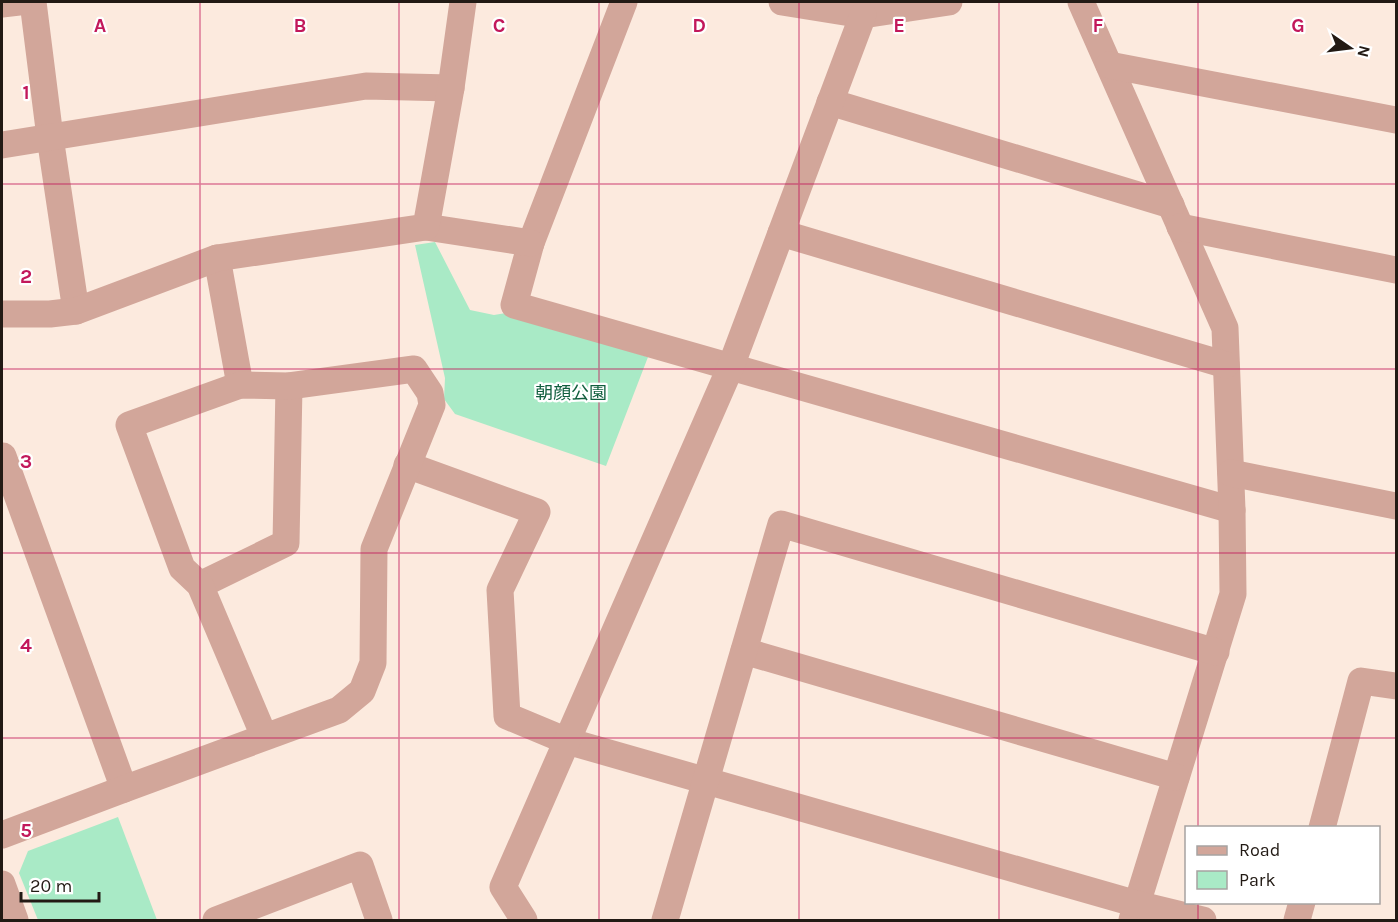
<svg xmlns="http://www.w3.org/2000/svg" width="1398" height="922" font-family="Karla,'Noto Sans JP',sans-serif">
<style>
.green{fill:#a9eac6}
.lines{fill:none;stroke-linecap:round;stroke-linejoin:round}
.minor{stroke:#d2a69a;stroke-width:27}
.grid{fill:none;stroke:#c2185b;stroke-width:1.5;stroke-opacity:0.55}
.labels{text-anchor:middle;stroke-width:4.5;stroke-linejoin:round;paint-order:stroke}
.park-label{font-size:18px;fill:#115f3e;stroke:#fff}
.grid-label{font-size:20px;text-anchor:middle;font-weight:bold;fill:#c2185b;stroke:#fff;stroke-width:4.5;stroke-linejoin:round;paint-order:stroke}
</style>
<rect width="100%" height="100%" fill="#fceade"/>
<g class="green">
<polygon points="435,242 470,310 494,315 506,313 648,357 606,466 455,414 444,399 445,378 415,245"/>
<polygon points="118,817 157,920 38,920 19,873 28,851"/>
</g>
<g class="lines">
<g class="minor">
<polyline points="33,2 50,137 76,311"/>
<polyline points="624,2 531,243 514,305 1232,510"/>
<polyline points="782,2 863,15 949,2"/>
<polyline points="1081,2 1225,328 1232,510 1233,594 1132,920"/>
<polyline points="2,4 19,2"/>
<polyline points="1109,65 1396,120"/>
<polyline points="830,102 1171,205"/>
<polyline points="2,145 366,86 451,88"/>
<polyline points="426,227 531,243"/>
<polyline points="1180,227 1396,270"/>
<polyline points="781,233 1226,365"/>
<polyline points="217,258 240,385"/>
<polyline points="2,314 50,314 76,311 217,258 426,227 451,88 463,2"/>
<polyline points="2,456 3,456 124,789"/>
<polyline points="407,465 537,512 500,590 507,716 567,741 1137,904 1203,920"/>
<polyline points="1231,473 1396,506"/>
<polyline points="200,585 286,543 289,386"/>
<polyline points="744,651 1176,777"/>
<polyline points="1322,828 1361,681 1396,686"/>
<polyline points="2,835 124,789 339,710 362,691 373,663 374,549 432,405 430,393 414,369 289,386 240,385 129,425 182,568 200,585 264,736"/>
<polyline points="2,884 15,920"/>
<polyline points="216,920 360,865 379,920"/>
<polyline points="524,920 503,887 731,366 863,15"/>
<polyline points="665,920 781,524 1216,652"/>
<polyline points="1297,920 1302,902"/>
</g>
</g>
<path class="grid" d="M200,2V920M399,2V920M599,2V920M799,2V920M999,2V920M1198,2V828M2,184H1396M2,369H1396M2,553H1396M2,738H1396M1198,902V920"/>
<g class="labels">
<g class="park-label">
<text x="571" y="399">朝顔公園</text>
</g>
</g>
<g class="grid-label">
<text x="100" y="32">A</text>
<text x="300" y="32">B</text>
<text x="499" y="32">C</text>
<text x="699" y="32">D</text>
<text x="899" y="32">E</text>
<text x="1098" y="32">F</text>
<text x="1298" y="32">G</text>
<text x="26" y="99">1</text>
<text x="26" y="283">2</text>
<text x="26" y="468">3</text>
<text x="26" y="652">4</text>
<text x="26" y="837">5</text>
</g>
<rect width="1398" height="922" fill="none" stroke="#221a14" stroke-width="6"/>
<rect x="1185" y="826" width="195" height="78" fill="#ffffff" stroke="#a7a3a1" stroke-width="1.5"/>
<rect x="1197" y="846" width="30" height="9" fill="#d2a69a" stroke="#a7a3a1" stroke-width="1.5"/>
<text x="1239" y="856" font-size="18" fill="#221a14">Road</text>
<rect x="1197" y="871" width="30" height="18" fill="#a9eac6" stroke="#a7a3a1" stroke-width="1.5"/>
<text x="1239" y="886" font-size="18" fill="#221a14">Park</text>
<g transform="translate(1350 48) rotate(104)" stroke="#ffffff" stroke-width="4.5" paint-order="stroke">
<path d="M0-4.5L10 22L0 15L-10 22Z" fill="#221a14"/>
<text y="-9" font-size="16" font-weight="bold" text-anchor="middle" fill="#221a14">N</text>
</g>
<path d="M21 892v9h78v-9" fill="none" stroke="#221a14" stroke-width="3"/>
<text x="30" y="892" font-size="18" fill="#221a14" stroke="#ffffff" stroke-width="4.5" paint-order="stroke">20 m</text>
</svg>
